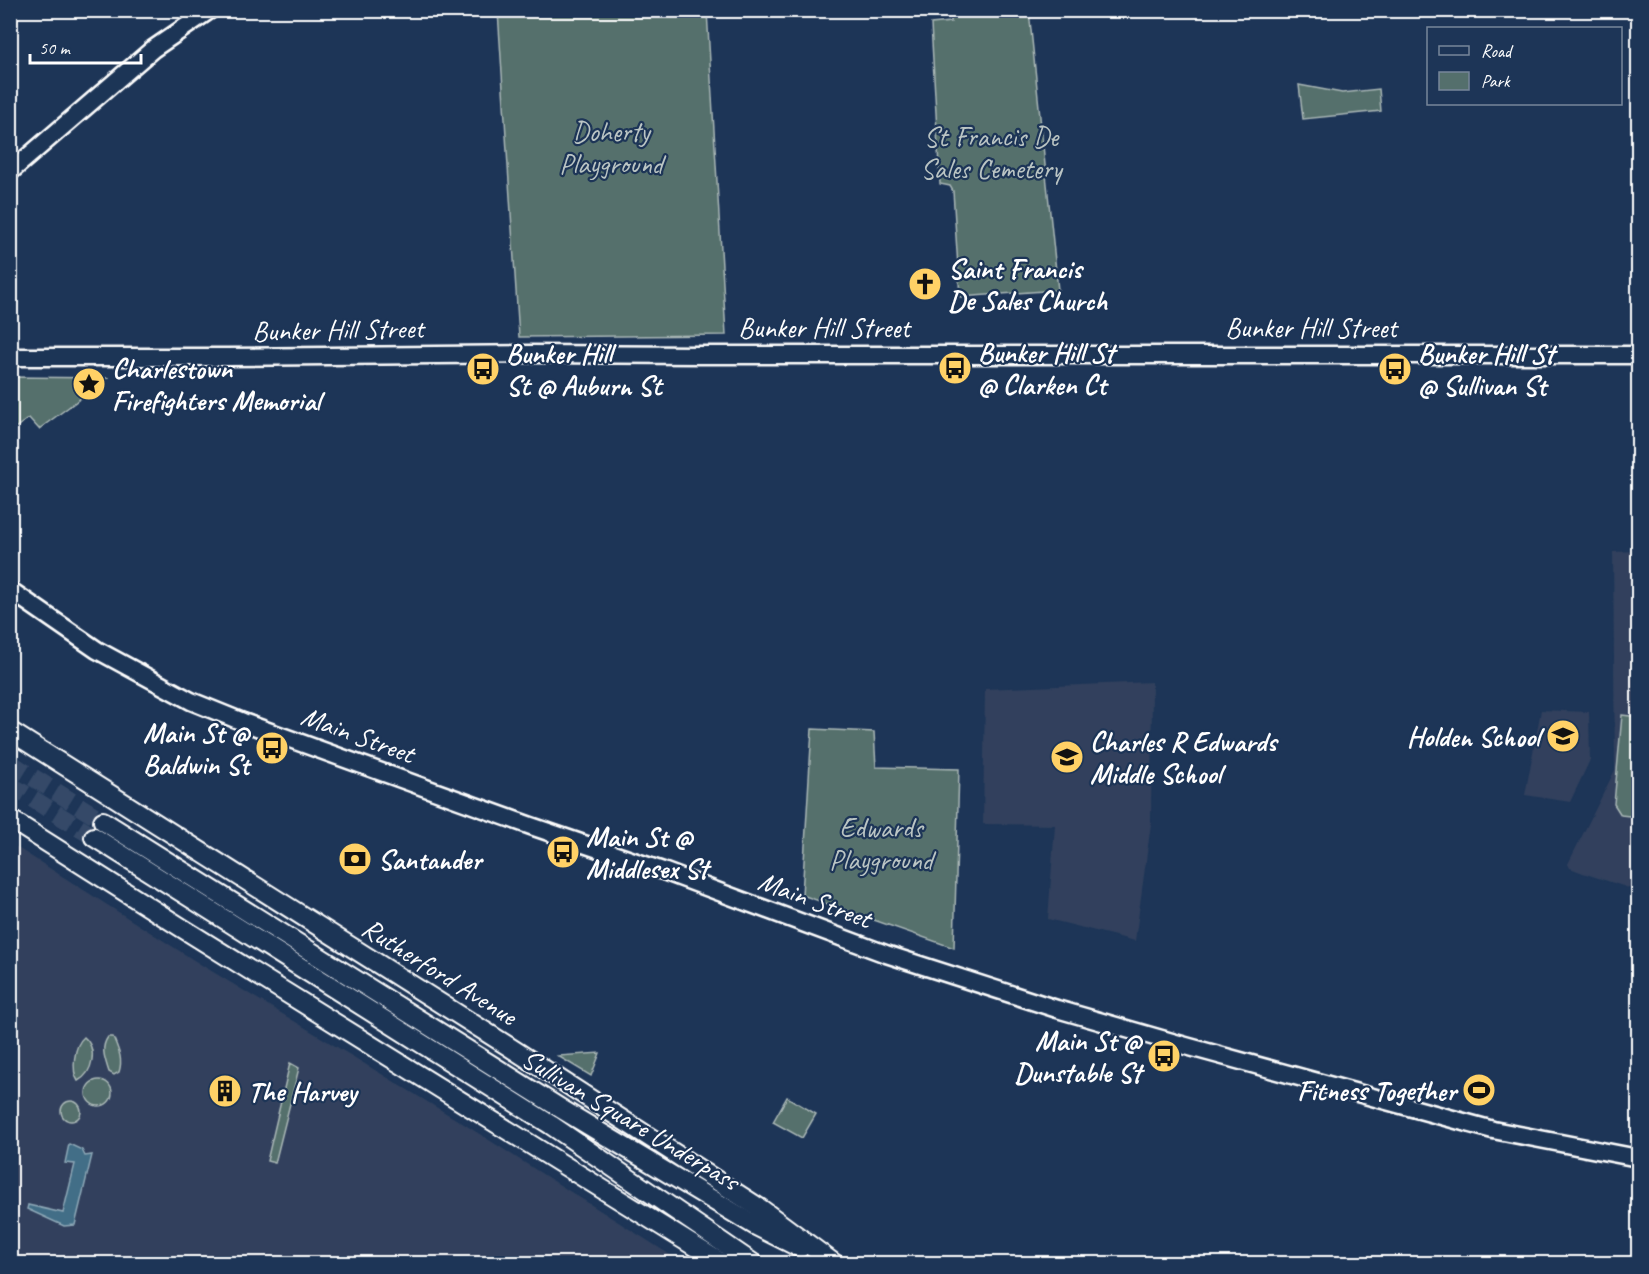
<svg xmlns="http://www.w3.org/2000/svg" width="1649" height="1274" font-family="Caveat,sans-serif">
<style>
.built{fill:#31415d}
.green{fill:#546f6c;stroke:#aab7b6;stroke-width:1.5}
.water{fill:#426e87;stroke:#8ea8b7;stroke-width:1.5}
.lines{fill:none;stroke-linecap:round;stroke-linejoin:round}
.primary-tunnel{stroke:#344968;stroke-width:18;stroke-dasharray:18 9;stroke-linecap:butt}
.secondary-casing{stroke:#fff;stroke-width:21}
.primary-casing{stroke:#fff;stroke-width:22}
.secondary{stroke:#1d3557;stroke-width:16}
.primary{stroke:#1d3557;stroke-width:18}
.labels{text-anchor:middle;stroke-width:4.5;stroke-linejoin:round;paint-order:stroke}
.park-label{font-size:28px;fill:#bbc5c4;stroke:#1d3557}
.poi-label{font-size:28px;font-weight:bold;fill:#fff;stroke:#1d3557;text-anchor:start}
.street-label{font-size:28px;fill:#fff;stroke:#1d3557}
</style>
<rect width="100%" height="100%" fill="#1d3557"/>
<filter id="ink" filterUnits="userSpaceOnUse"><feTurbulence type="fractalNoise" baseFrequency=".0167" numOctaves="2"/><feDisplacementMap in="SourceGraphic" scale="12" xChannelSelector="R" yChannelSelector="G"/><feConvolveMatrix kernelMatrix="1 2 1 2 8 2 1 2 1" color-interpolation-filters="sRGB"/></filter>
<g filter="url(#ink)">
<g class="built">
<polygon points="1638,551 1638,891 1583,873 1570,868 1568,864 1615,770 1613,552"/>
<polygon points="1152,682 1151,824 1135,941 1048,919 1055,825 983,824 985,689"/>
<polygon points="1541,710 1589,712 1590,760 1570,802 1525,795"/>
<polygon points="10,843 200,964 459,1121 683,1263 11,1263"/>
</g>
<g class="green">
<polygon points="498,11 707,11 726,335 519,337"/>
<polygon points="951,11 1029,11 1058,290 960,297 953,191 950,186 940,184 931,24 951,22"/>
<polygon points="1299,85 1342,93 1379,89 1381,111 1303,119"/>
<polygon points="10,377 108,378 39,429 29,418 15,428 11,413"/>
<polygon points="1622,715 1638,717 1638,817 1621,815 1614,804"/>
<polygon points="812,729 874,732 876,767 959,769 954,948 802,895"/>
<path d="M84,1037C98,1049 93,1073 78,1081C71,1071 74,1045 84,1037Z"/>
<path d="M108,1037H113L114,1039C119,1051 123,1060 119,1072L114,1075L109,1072C105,1059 100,1048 108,1037Z"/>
<polygon points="600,1053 591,1076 558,1056"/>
<polygon points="290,1063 299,1068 275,1163 267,1161"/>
<circle cx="99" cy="1093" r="13"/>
<polygon points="787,1097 816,1114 802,1138 773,1122"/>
<circle cx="71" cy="1111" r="10"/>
</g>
<polygon class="water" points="69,1144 82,1150 85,1156 92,1155 75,1225 64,1226 27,1209 28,1205 63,1213 75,1164 65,1163"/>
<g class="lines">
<g class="primary-tunnel">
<polyline points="10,763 103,821"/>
<polyline points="10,785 94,837"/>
</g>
<g class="secondary-casing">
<g id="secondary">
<polyline points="10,172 153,49 210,10"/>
<polyline points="10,357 227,357 530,354 700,355 1638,355"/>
<polyline points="10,590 97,650 191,701 243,722 531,826 663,871 886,954 1057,1009 1186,1046 1427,1112 1493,1130 1638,1158"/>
</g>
</g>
<g class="primary-casing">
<g id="primary">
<polyline points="10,731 508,1046 761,1209 835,1264"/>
<polyline points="10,819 182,928 723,1264"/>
<polyline points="103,821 563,1110 756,1226 800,1248"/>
<polyline points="94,837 551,1125 754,1264"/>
</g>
</g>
<use href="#secondary" class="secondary"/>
<use href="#primary" class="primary"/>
</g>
</g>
<defs>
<g id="church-disc" transform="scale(1.725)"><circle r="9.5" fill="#ffd166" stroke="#1d3557"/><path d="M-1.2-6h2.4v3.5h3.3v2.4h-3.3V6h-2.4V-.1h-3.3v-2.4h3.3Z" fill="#111"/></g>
<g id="bus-disc" transform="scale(1.725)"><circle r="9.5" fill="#ffd166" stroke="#1d3557"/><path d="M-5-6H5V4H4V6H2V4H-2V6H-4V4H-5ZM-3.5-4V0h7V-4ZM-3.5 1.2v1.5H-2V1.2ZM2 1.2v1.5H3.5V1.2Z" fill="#111"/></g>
<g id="sight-disc" transform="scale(1.725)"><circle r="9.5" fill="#ffd166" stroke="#1d3557"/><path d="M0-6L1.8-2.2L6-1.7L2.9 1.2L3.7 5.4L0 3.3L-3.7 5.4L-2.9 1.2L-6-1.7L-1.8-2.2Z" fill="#111"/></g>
<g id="school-disc" transform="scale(1.725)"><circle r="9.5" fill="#ffd166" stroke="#1d3557"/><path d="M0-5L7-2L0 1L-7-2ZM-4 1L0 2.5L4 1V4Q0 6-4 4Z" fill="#111"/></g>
<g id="bank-disc" transform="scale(1.725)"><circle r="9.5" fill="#ffd166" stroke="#1d3557"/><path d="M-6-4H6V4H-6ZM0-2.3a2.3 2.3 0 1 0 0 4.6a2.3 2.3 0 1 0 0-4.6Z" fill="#111"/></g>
<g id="stadium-disc" transform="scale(1.725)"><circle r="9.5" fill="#ffd166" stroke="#1d3557"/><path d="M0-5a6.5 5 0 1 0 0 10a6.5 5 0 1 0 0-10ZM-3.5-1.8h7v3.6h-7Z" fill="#111"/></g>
<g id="building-disc" transform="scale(1.725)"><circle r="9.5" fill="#ffd166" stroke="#1d3557"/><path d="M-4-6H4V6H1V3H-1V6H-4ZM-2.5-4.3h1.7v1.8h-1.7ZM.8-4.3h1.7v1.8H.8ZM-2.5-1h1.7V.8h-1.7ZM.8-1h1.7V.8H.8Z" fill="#111"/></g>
</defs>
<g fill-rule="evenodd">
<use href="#church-disc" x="925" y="284"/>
<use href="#bus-disc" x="955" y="368"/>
<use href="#bus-disc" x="483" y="369"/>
<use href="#bus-disc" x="1395" y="369"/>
<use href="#sight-disc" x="89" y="384"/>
<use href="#school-disc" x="1563" y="736"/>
<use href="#bus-disc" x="272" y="748"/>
<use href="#school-disc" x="1067" y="757"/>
<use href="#bus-disc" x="563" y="852"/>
<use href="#bank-disc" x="355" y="859"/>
<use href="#bus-disc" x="1164" y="1056"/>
<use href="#stadium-disc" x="1479" y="1090"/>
<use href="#building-disc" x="225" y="1091"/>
</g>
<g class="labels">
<g class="park-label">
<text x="611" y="141">Doherty<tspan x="611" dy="32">Playground</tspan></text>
<text x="991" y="146">St Francis De<tspan x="991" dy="32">Sales Cemetery</tspan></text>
<text x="881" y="837">Edwards<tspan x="881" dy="32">Playground</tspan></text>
</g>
<g class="poi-label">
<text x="948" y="278">Saint Francis<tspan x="948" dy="32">De Sales Church</tspan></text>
<text x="978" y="362">Bunker Hill St<tspan x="978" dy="32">@ Clarken Ct</tspan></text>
<text x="506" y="363">Bunker Hill<tspan x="506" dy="32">St @ Auburn St</tspan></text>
<text x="1418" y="363">Bunker Hill St<tspan x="1418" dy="32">@ Sullivan St</tspan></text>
<text x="112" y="378">Charlestown<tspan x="112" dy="32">Firefighters Memorial</tspan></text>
<text x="249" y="742" text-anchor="end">Main St @<tspan x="249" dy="32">Baldwin St</tspan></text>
<text x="1540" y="746" text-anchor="end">Holden School</text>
<text x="1090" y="751">Charles R Edwards<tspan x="1090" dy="32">Middle School</tspan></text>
<text x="586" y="846">Main St @<tspan x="586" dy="32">Middlesex St</tspan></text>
<text x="378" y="869">Santander</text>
<text x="1141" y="1050" text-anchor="end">Main St @<tspan x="1141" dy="32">Dunstable St</tspan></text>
<text x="1456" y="1100" text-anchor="end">Fitness Together</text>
<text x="248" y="1101">The Harvey</text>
</g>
<g class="street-label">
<text x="824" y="337">Bunker Hill Street</text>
<text x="1311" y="337">Bunker Hill Street</text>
<text transform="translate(338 329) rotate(-1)" y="10">Bunker Hill Street</text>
<text transform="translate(358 734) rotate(20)" y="10">Main Street</text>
<text transform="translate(815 899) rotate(20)" y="10">Main Street</text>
<text transform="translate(440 971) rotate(32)" y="10">Rutherford Avenue</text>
<text transform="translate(631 1119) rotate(31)" y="10">Sullivan Square Underpass</text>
</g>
</g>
<rect width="1649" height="1274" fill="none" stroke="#1d3557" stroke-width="36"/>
<rect x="18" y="18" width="1613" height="1238" fill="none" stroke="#fff" stroke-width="2" filter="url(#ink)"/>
<rect x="1427" y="27" width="195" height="78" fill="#1d3557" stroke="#77869a" stroke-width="1.5"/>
<rect x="1439" y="46" width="30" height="9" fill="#1d3557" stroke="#77869a" stroke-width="1.5"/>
<text x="1481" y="57" font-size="18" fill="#ffffff">Road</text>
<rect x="1439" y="72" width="30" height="18" fill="#546f6c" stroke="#77869a" stroke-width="1.5"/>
<text x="1481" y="87" font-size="18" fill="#ffffff">Park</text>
<path d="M30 54v9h111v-9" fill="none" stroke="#ffffff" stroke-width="3"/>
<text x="39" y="54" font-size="18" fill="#ffffff" stroke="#1d3557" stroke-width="4.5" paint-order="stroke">50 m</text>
</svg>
